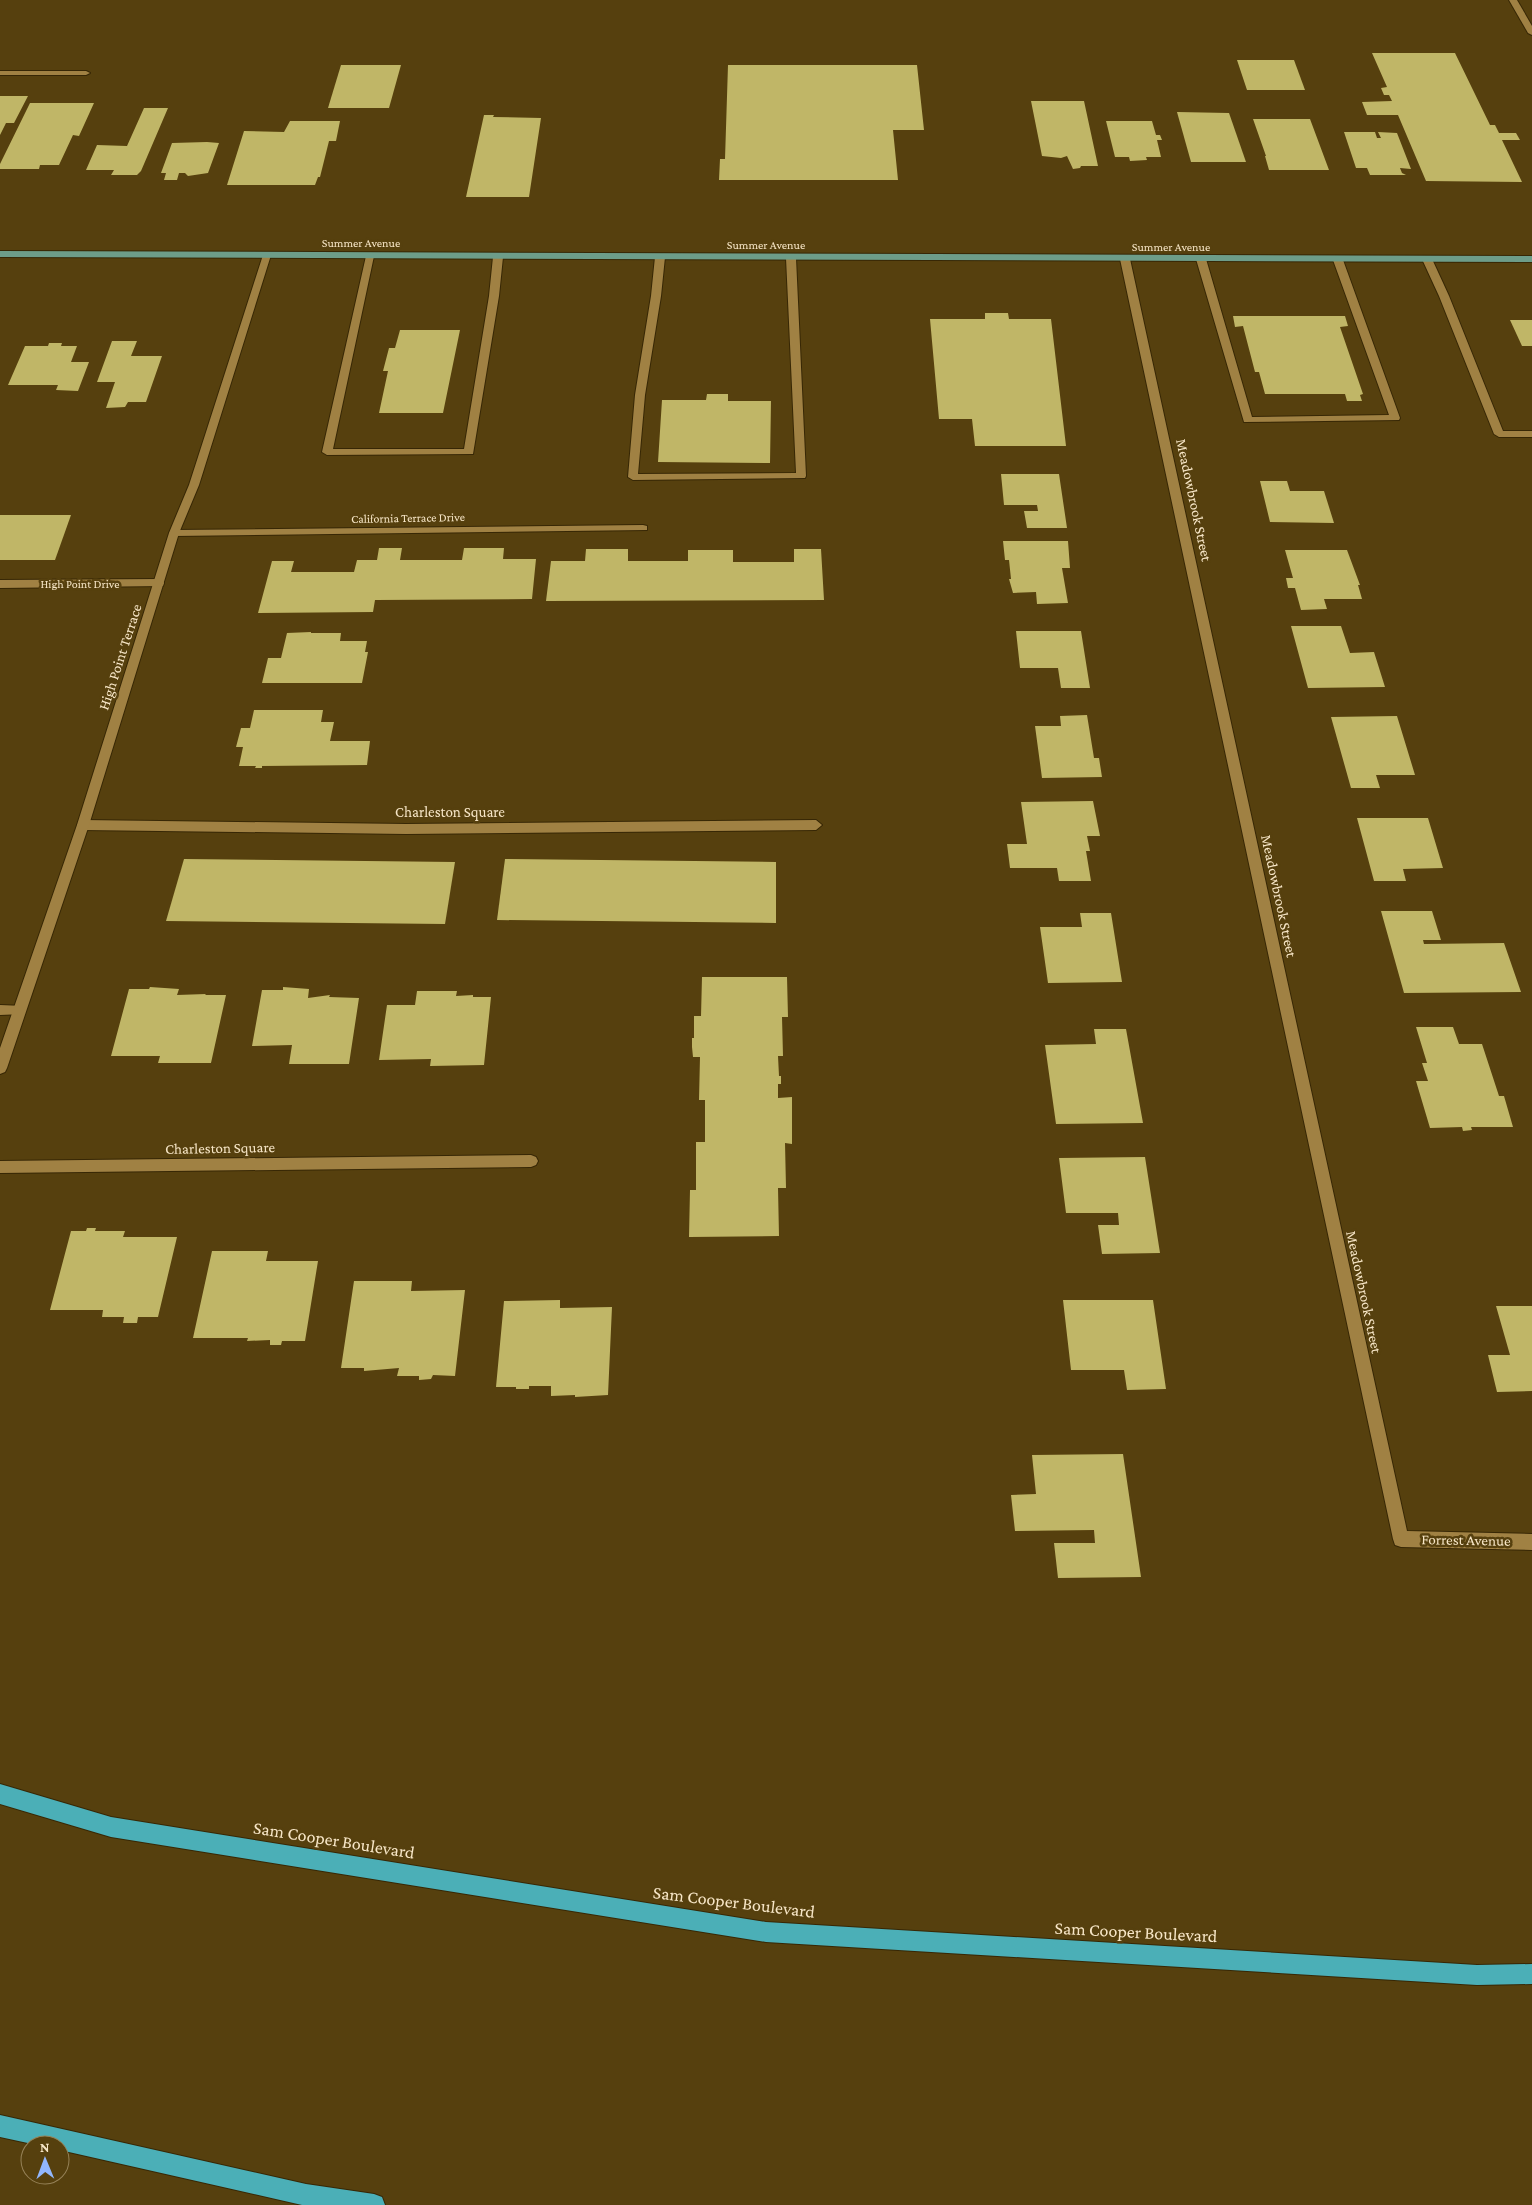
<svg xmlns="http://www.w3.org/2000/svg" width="1532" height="2205" font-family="'Crimson Pro',serif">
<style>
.building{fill:#c0b667}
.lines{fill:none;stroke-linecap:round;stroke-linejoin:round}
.service-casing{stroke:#372705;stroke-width:2}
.minor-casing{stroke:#372705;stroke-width:2}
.tertiary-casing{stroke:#372705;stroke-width:2}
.primary-casing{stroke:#372705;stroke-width:2}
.motorway-casing{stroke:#372705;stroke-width:2}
.service{fill:#a08143;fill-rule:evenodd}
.minor{fill:#a08143;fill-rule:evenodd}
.tertiary{fill:#a08143;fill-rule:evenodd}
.primary{fill:#6d9d89;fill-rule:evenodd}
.motorway{fill:#4bafb7;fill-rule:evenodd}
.labels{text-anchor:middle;stroke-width:5;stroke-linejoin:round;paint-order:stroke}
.far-street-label{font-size:12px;fill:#f7e6c7;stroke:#56400e}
.street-label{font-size:15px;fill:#f7e6c7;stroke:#56400e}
.near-street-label{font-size:18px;fill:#f7e6c7;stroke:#56400e}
</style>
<rect width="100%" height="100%" fill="#56400e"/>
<g class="building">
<polygon points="1372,53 1455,53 1490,125 1495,125 1499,133 1516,133 1520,140 1502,140 1522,182 1426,181 1398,115 1367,115 1362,102 1392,101 1389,95 1384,95 1381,88 1387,87"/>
<polygon points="1237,60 1294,60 1305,90 1247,90"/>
<polygon points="341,65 401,65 389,108 328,108"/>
<polygon points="728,65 917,65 924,130 893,130 898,180 719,180 720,159 725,159"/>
<polygon points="0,96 28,96 14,123 6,123 0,135"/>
<polygon points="1031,101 1084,101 1098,166 1081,166 1080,168 1073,169 1067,156 1061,158 1042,156"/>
<polygon points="30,103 94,103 79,136 73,135 59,165 40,165 39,169 0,169 0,164"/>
<polygon points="144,108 168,108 141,171 137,175 111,175 114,170 86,170 97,145 127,146"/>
<polygon points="1177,112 1229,113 1246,162 1191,162"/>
<polygon points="484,115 494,115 493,117 541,118 529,197 466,197"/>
<polygon points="1253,119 1310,119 1329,170 1269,170 1265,156 1266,156"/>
<polygon points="290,121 340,121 336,141 329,141 320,177 318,177 315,185 227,185 244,131 284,132"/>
<polygon points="1106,121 1152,121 1156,135 1160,135 1162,140 1157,140 1161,157 1146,157 1147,160 1130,161 1129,157 1115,157"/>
<polygon points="1344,132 1375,132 1377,138 1381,138 1378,132 1397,133 1411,169 1400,168 1402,173 1406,175 1370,175 1367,168 1356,168"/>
<polygon points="207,142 219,143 208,173 188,176 185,173 179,173 177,180 164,180 166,173 161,173 172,143"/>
<polygon points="985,313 1008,313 1009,319 1051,319 1066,446 975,446 972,419 939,419 930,319 985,319"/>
<polygon points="1233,316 1345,316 1348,326 1340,327 1363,394 1360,395 1362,401 1347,401 1345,394 1265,394 1259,372 1255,372 1243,326 1235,327"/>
<polygon points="1510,320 1532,320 1532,346 1522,346"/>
<polygon points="400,330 460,330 443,413 379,413 388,371 383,371 389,348 395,348"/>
<polygon points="112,341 137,341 131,356 162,356 146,402 128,402 125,407 106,408 115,382 97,382"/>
<polygon points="49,343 62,343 61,346 77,346 71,362 89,362 78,391 56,390 58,385 8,385 25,346 48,346"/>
<polygon points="707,394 728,394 728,401 771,401 770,463 658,462 662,400 706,400"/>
<polygon points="1001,474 1059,474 1067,528 1027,528 1024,511 1038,511 1037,505 1004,505"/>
<polygon points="1260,481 1287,481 1290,491 1324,491 1334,523 1270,522"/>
<polygon points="0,515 71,515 55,560 0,560"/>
<polygon points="1003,541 1068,541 1070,568 1062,568 1068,603 1037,604 1036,592 1013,593 1009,579 1011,579 1009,560 1005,560"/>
<polygon points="379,548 402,548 400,560 462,560 464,548 504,548 503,559 536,559 532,599 375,600 373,612 258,613 272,561 294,561 291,572 354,572 357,560 377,560"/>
<polygon points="586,549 628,549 628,561 688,561 688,550 733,550 733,562 794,562 794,549 821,549 824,600 546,601 551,561 585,561"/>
<polygon points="1285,550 1347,550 1360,585 1358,585 1362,599 1324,599 1327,609 1301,610 1295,588 1288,588 1286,578 1293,578"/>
<polygon points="1291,626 1341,626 1350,653 1374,652 1385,687 1308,688"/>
<polygon points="1016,631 1081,631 1090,688 1061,688 1058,668 1020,668"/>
<polygon points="311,632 311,633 341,633 340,641 367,641 365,652 368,652 362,683 262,683 268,658 281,658 287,633"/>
<polygon points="254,710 323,710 321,722 334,722 330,741 370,741 367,765 262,766 262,768 255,768 256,766 239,766 243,747 236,747 241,728 250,728"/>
<polygon points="1087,715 1094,758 1099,758 1102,777 1042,778 1035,726 1061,726 1060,716"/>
<polygon points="1397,716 1415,775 1376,775 1380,788 1351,788 1331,717"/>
<polygon points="1093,801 1100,836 1087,836 1090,851 1086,851 1091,881 1059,881 1057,868 1010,868 1007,844 1027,844 1021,802"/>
<polygon points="1357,818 1428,818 1443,868 1403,869 1406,881 1374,881"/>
<polygon points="184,859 455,862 445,924 166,921"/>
<polygon points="505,859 776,862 776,923 497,920"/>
<polygon points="1381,911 1432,911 1441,940 1423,940 1424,944 1504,943 1521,992 1404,993"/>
<polygon points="1080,913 1111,913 1122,982 1048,983 1040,927 1082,927"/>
<polygon points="702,977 787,977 788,1017 782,1017 783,1056 778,1056 779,1076 781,1076 781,1084 778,1084 778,1098 792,1097 792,1144 785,1143 786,1188 778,1188 779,1236 689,1237 690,1190 696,1190 696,1142 705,1142 705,1100 699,1100 700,1057 693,1057 692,1047 692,1038 694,1038 694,1016 701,1016"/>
<polygon points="150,987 179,989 177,995 206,994 205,995 226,995 211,1063 158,1063 160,1056 111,1056 129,989 149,989"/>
<polygon points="283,987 309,989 308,998 330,995 329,997 359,998 349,1064 289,1064 292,1045 252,1046 262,990 283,990"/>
<polygon points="417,991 457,991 456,996 473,995 473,997 491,997 484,1065 430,1066 431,1059 379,1060 387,1005 415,1005"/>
<polygon points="1416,1027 1453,1027 1459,1044 1482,1044 1499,1096 1504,1096 1513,1127 1471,1127 1472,1130 1463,1131 1462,1127 1430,1128 1416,1081 1428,1081 1422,1063 1427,1063"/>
<polygon points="1094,1029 1126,1029 1143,1123 1056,1124 1045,1045 1096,1044"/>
<polygon points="1145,1157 1160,1253 1102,1254 1098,1225 1119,1225 1118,1213 1066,1213 1059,1158"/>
<polygon points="87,1228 96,1228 95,1231 125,1231 123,1237 177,1237 158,1317 138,1317 137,1323 123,1323 124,1317 102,1317 103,1310 50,1310 71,1231 86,1231"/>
<polygon points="212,1251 268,1251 266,1261 318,1261 305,1341 282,1341 281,1345 270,1345 270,1340 247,1341 248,1338 193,1338"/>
<polygon points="354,1281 412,1281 411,1291 465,1290 455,1376 433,1375 431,1379 419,1380 419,1376 397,1376 399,1368 364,1371 364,1368 341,1368"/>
<polygon points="560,1300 560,1308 612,1307 608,1395 575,1397 575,1395 551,1396 551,1386 529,1386 529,1389 516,1389 516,1387 496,1387 504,1301"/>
<polygon points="1063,1300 1153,1300 1166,1389 1127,1390 1124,1370 1071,1370"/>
<polygon points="1496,1306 1532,1306 1532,1391 1497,1392 1488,1355 1510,1355"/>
<polygon points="1123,1454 1141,1577 1058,1578 1054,1543 1095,1543 1094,1530 1015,1531 1011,1495 1036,1494 1032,1455"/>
</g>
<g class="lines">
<g class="service-casing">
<g id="service">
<polygon points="0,71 86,71 90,73 86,75 0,75"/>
<polygon points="370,253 374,256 333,449 464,449 489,296 493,257 498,254 503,257 499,296 473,454 327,455 322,452 366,256"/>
<polygon points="660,254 665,257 661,296 645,395 638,474 796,473 786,258 791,255 796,258 806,476 805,478 633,480 628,477 635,395 651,296 655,257"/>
<polygon points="1201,256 1206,259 1252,417 1389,415 1333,260 1338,257 1343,260 1400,418 1399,420 1244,422 1196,259"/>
<polygon points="1427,256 1432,259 1449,296 1503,431 1532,431 1532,437 1499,437 1494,434 1439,296 1422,259"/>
<polygon points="159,579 163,580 164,583 163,586 0,588 0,580"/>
</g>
</g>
<g class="minor-casing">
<g id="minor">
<polygon points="1509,0 1517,0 1532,26 1532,35 1528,33"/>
<polygon points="1125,256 1130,259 1407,1531 1532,1534 1532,1550 1401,1547 1395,1545 1393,1539 1120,259"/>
<polygon points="643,525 647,526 647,530 174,536 169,533 174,530"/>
<polygon points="83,820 406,824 816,820 822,825 816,830 406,834 83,830 77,825"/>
<polygon points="0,1005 24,1006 26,1010 24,1014 0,1015"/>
<polygon points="531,1155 536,1157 538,1161 536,1165 531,1167 0,1173 0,1161"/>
</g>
</g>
<g class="tertiary-casing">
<polygon id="tertiary" points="267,252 271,255 199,485 179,533 89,825 7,1068 5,1072 0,1074 0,1048 77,825 169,533 189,485 263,255"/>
</g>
<g class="primary-casing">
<polygon id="primary" points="0,251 1532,256 1532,262 0,257"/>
</g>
<g class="motorway-casing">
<g id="motorway">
<polygon points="0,1784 111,1817 766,1922 1477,1965 1532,1964 1532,1984 1477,1985 766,1942 111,1837 0,1804"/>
<polygon points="0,2115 306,2184 374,2194 382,2197 385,2205 302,2205 60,2150 60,2145 37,2145 0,2137"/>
</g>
</g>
<use href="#service" class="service"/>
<use href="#minor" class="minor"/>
<use href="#tertiary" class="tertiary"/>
<use href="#primary" class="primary"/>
<use href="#motorway" class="motorway"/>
</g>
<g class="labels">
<g class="far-street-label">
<text x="361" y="247">Summer Avenue</text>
<text x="766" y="249">Summer Avenue</text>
<text x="1171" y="251">Summer Avenue</text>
<text transform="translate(408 518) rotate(-1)" y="4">California Terrace Drive</text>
<text x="80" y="588">High Point Drive</text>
</g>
<g class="street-label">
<text transform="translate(1194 500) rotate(78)" y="5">Meadowbrook Street</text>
<text transform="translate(120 657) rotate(-72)" y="5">High Point Terrace</text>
<text x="450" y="817">Charleston Square</text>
<text transform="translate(1279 896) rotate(78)" y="5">Meadowbrook Street</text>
<text transform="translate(220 1148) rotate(-1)" y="5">Charleston Square</text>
<text transform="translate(1364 1292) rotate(78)" y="5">Meadowbrook Street</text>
<text transform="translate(1466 1540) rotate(1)" y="5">Forrest Avenue</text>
</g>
<g class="near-street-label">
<text transform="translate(334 1840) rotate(9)" y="6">Sam Cooper Boulevard</text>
<text transform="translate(734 1902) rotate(7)" y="6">Sam Cooper Boulevard</text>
<text transform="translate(1136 1932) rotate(3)" y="6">Sam Cooper Boulevard</text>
</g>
</g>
<g transform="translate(45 2160) rotate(359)"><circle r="24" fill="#56400e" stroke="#968258"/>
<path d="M0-4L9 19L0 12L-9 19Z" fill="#92b7fd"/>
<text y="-8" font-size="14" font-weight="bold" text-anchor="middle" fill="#f7e6c7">N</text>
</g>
</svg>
